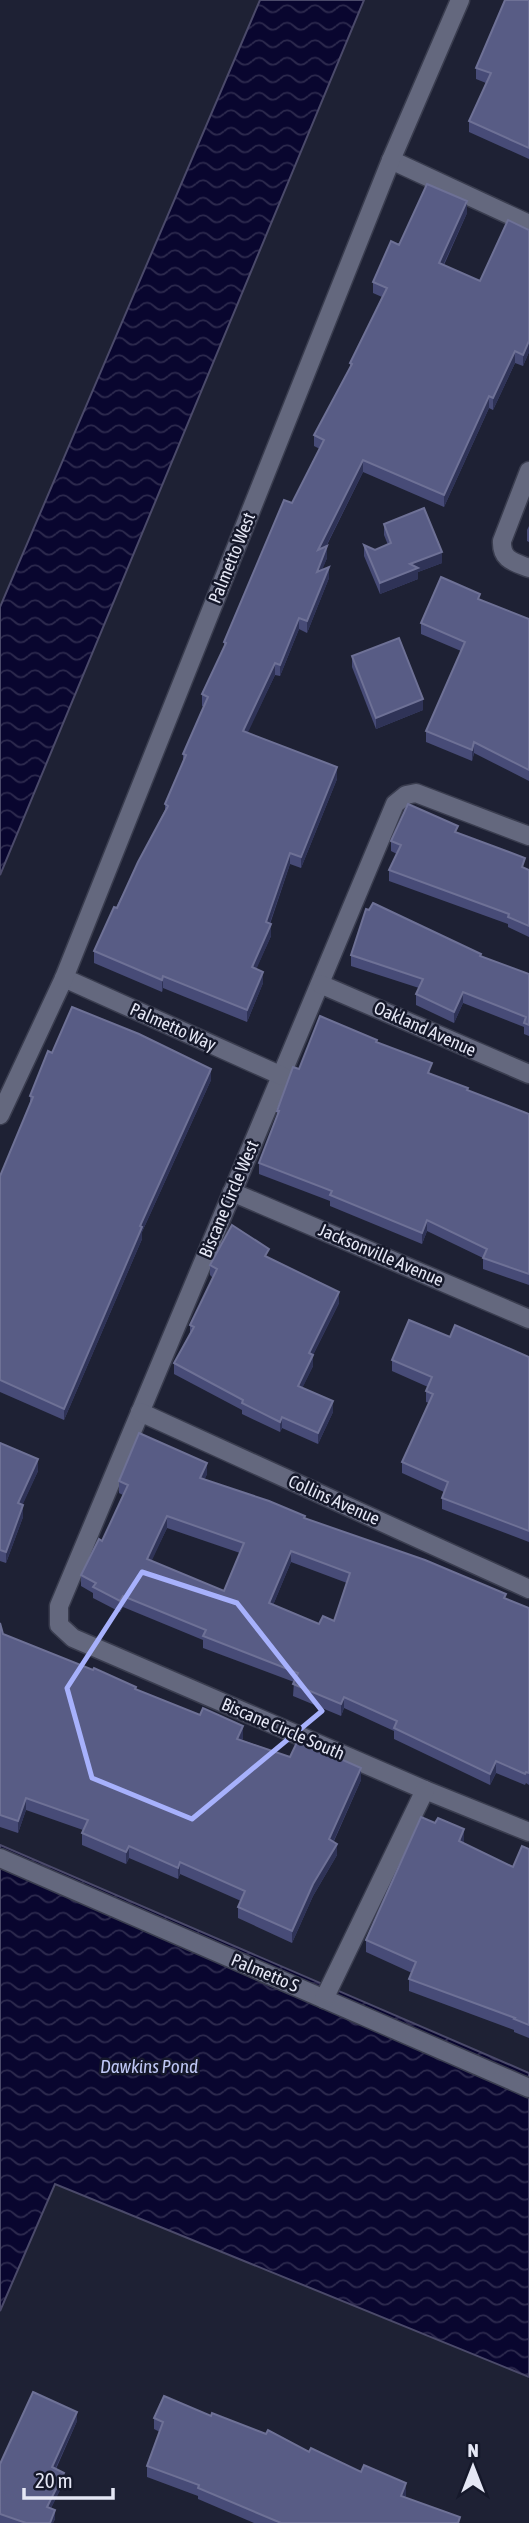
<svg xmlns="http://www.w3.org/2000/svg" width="529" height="2523" font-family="'Asap Condensed',sans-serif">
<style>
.water{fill:url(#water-waves);stroke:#4b4a6a;stroke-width:2}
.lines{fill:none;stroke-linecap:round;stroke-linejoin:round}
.minor-casing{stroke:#3a3d4f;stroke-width:21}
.minor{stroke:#64687e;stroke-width:18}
.wall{fill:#474b77;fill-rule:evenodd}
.shaded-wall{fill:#2f3357}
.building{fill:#585c85;stroke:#6e7196;stroke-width:2;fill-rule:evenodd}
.marked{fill:none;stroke:#a7b1fc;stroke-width:5;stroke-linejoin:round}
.labels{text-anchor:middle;stroke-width:5;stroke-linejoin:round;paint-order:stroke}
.street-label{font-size:18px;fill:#e5e7f5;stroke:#15182a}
.water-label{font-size:19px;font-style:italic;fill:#bfc7f5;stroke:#15182a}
</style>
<defs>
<pattern id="water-waves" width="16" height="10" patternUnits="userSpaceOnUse" patternTransform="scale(1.75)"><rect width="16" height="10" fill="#09062f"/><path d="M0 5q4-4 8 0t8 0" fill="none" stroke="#2d2a4e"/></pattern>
</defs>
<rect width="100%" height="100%" fill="#1e2134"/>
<g class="water">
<polygon points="260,0 364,0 0,875 0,607"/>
<polygon points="0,1845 529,2073 529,2377 55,2184 0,2311"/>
</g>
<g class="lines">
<g class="minor-casing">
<g id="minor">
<polyline points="391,160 529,224"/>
<path d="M529,471L502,541C501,560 514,562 529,568"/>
<polyline points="529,836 416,793 406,795 395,804 59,1606 59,1625 73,1638 425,1790 529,1832"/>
<polyline points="64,978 282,1076"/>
<polyline points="320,984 529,1074"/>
<polyline points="0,1115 64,978 391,160 460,0"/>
<polyline points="232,1192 529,1319"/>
<polyline points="140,1412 529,1589"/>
<polyline points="0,1858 529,2088"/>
<polyline points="324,1999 425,1790"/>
</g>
</g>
<use href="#minor" class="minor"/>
</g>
<g class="wall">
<polygon points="529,0 529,159 469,132 469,121 486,83 476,79 476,68"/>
<polygon points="467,213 444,265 480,281 529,230 529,352 523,366 515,363 493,410 489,408 444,507 363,472 326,547 327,558 322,569 329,578 307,633 299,629 280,676 275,675 247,733 337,779 301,868 290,864 270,924 271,936 256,969 263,983 247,1022 163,988 162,992 94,963 94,951 165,810 165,804 183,761 183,754 204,707 202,706 202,694 224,648 224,642 320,449 314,446 314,435 350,367 350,363 382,297 373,293 373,282 399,245"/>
<polygon points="384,524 442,563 418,572 418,579 380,594 364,556 364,545 375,550 388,545 384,535"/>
<polygon points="529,526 529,542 527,541 527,530"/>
<polygon points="480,600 529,619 529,781 474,753 472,761 426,742 426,731 461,651 421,634 421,623"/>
<polygon points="352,656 423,710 376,729 352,667"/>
<polygon points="458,833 529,870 529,937 508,927 508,924 389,881 389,870 397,854 391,851 391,841"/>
<polygon points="351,955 481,957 529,974 529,1036 524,1034 524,1027 463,1003 454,1023 416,1005 416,994 419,988 351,966"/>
<polygon points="377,1042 432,1074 468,1091 529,1114 529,1285 483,1269 483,1258 427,1231 422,1244 330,1206 330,1201 259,1174 259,1163 277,1117 277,1111 299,1069"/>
<polygon points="52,1053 211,1080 142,1232 142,1239 64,1420 0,1392 0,1176 30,1106 30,1096"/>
<polygon points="269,1258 339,1303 313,1355 313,1366 302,1388 333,1412 318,1444 282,1428 280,1432 242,1414 242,1410 174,1374 174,1363 190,1333 190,1325 213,1278 210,1275 210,1265"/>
<polygon points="450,1337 529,1357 529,1542 442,1509 442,1498 444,1492 402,1473 402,1462 429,1403 426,1402 426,1391 428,1387 392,1371 392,1360"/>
<polygon points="0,1443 38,1471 22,1505 23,1517 6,1563 0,1561"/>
<path d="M207,1474L204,1480L305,1518L529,1608V1785L526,1783L525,1785L496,1773L490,1785L394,1739V1731L344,1708L341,1716L293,1696L294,1682L203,1648V1640L123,1607L120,1612L93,1598V1593L81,1586V1575L102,1541L123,1495L119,1493V1481ZM167,1528L240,1553L224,1591L151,1561ZM291,1562L347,1583L334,1621L319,1624L273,1605Z"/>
<polygon points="0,1623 3,1634 136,1690 243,1738 242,1740 290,1757 361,1780 334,1841 337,1855 313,1896 292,1943 238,1918 238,1907 241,1901 180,1874 178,1879 129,1858 126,1864 82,1845 82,1833 83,1830 26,1810 18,1833 0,1827"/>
<polygon points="464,1842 464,1843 513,1867 529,1849 529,2038 514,2032 514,2030 409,1991 409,1979 412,1973 366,1952 366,1940"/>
<polygon points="211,2416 309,2452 406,2495 405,2497 460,2523 254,2523 198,2499 198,2496 147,2477 147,2466 160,2432 154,2429 154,2418"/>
<polygon points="77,2421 56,2469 64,2482 51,2508 55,2519 53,2523 0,2523 0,2464"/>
</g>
<g class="shaded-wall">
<polygon points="467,201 467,213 439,274 439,263"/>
<polygon points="529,341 529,352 523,366 523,355"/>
<polygon points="515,351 515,363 493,410 493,398"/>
<polygon points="489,396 489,408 444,507 444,495"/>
<polygon points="363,460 363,472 318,562 318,550"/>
<polygon points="327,546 327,558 317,583 317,572"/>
<polygon points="442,552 442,563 418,572 418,579 380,594 380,583 410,564"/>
<polygon points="329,567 329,578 307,633 307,621"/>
<polygon points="299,618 299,629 280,676 280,665"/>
<polygon points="275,663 275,675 243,743 243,731"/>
<polygon points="423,699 423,710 376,729 376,718"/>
<polygon points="474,742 474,753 472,761 472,750"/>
<polygon points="337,767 337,779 301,868 301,857"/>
<polygon points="290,853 290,864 266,934 266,922"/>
<polygon points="271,924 271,936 252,979 252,967"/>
<polygon points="263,972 263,983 247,1022 247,1010"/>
<polygon points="163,976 163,988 162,992 162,980"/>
<polygon points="463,992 463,1003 454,1023 454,1012"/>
<polygon points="211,1069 211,1080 142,1232 142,1239 64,1420 64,1409 140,1226"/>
<polygon points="427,1220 427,1231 422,1244 422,1233"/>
<polygon points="339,1292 339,1303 313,1355 313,1366 298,1397 298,1386 309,1353"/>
<polygon points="333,1401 333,1412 318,1444 318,1433"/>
<polygon points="282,1417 282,1428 280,1432 280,1422"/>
<polygon points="38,1459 38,1471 18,1515 18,1503"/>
<polygon points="207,1463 207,1474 200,1490 200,1478"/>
<polygon points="23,1505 23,1517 6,1563 6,1552"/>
<polygon points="167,1516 167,1528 147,1571 147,1559"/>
<polygon points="291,1551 291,1562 269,1615 269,1603"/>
<polygon points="123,1596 123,1607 120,1612 120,1601"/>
<polygon points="344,1697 344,1708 341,1716 341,1704"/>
<polygon points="243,1726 243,1738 237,1750 237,1739"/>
<polygon points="496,1761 496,1773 490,1785 490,1774"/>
<polygon points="361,1768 361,1780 329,1851 329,1839"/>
<polygon points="26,1798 26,1810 18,1833 18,1821"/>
<polygon points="464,1829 464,1842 459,1854 459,1841"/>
<polygon points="337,1844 337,1855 313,1896 292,1943 292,1931 313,1884"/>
<polygon points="129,1846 129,1858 126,1864 126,1852"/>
<polygon points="180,1862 180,1874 178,1879 178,1868"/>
<polygon points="77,2412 77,2421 52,2476 52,2467"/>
<polygon points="64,2473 64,2482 47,2516 47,2507"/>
<polygon points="406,2483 406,2495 401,2507 401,2496"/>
<polygon points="55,2510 55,2519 53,2523 50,2523"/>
</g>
<g class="building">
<polygon points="505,0 529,0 529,148 469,121 491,73 476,68"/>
<polygon points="427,184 467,201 439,263 480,281 508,220 529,230 529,341 523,355 515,351 493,398 489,396 444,495 363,460 318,550 327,546 317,572 329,567 307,621 299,618 280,665 275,663 243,731 337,767 301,857 290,853 266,922 271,924 252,967 263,972 247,1010 163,976 162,980 94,951 114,907 117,908 138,862 168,806 165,804 186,755 183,754 208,697 202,694 226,643 224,642 284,500 292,503 324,440 314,435 352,364 350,363 387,288 373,282 391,241 399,245"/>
<polygon points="424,508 442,552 410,564 418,568 380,583 364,545 375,550 391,543 384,524"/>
<polygon points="441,577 480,594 478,599 529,619 529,770 474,742 472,750 426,731 465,642 421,623"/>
<polygon points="399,638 423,699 376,718 352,656"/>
<polygon points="408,804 458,826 455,832 525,858 522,867 529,870 529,926 508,917 509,914 389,870 401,845 391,841"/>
<polygon points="373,903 481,954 480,956 529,974 529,1025 524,1023 526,1017 463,992 454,1012 416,994 423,979 351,955 366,909 369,910"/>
<polygon points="72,1007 139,1034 211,1069 140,1226 142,1227 64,1409 0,1380 0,1176 33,1097 30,1096 48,1051 52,1053"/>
<polygon points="320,1016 377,1040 376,1042 432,1063 428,1073 468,1088 467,1090 529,1114 529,1274 483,1258 487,1249 427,1220 422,1233 330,1195 332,1191 259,1163 279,1111 277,1111 293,1067 299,1069"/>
<polygon points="232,1225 269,1249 265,1256 339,1292 309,1353 313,1355 298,1386 333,1401 318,1433 282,1417 280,1422 242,1403 243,1400 174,1363 194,1327 190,1325 217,1269 210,1265"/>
<polygon points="409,1320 450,1337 455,1325 529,1357 529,1531 442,1498 448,1482 402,1462 433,1394 426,1391 432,1377 392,1360"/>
<path d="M139,1433L207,1463L200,1478L269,1501L305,1516L304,1518L425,1560L506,1594L504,1598L529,1608V1773L526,1772L525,1774L496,1761L490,1774L394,1728L397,1721L344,1697L341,1704L293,1684L298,1673L203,1636L206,1630L123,1596L120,1601L93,1587L96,1583L81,1575L99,1539L102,1541L128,1485L119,1481ZM167,1516L244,1543L224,1591L147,1559ZM291,1551L350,1573L334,1621L323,1616L319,1624L269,1603Z"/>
<polygon points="0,1443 38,1459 18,1503 23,1505 6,1552 0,1550"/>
<polygon points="0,1623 3,1634 93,1670 94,1668 136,1687 135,1689 200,1715 203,1708 243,1726 237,1739 290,1757 298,1740 361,1768 329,1839 337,1844 313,1884 292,1931 238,1907 245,1891 180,1862 178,1868 129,1846 126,1852 82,1833 88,1820 26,1798 18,1821 0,1815"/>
<polygon points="421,1817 435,1823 438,1818 464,1829 459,1841 513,1867 522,1846 529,1849 529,2025 514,2019 515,2018 409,1979 416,1962 366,1940"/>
<polygon points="33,2392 77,2412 52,2467 64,2473 47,2507 55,2510 50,2523 26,2523 0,2514 0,2464"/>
<polygon points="164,2396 211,2416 212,2413 266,2434 268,2430 309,2452 311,2448 361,2472 364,2465 406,2483 401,2496 460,2517 458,2523 281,2523 198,2488 199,2485 147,2466 163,2422 154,2418"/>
</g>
<path class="marked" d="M142,1572L237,1603L322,1711L192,1819L92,1778L67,1688Z"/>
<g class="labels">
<g class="street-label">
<text transform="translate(232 558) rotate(-68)" y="6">Palmetto West</text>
<text transform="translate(173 1027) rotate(24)" y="6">Palmetto Way</text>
<text transform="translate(425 1029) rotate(24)" y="6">Oakland Avenue</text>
<text transform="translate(229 1199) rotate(-67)" y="6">Biscane Circle West</text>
<text transform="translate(381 1255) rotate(23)" y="6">Jacksonville Avenue</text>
<text transform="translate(334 1500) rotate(24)" y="6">Collins Avenue</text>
<text transform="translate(283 1729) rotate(23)" y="6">Biscane Circle South</text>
<text transform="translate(265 1973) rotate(23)" y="6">Palmetto S</text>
</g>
<g class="water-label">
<text x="149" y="2073">Dawkins Pond</text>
</g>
</g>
<g transform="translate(473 2467)" stroke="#15182a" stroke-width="5" paint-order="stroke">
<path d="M0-5L12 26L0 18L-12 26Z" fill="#e5e7f5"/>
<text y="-10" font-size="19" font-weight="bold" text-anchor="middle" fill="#e5e7f5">N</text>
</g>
<path d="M24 2488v10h89v-10" fill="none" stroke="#e5e7f5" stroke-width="3.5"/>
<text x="35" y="2488" font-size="21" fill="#e5e7f5" stroke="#15182a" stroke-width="5" paint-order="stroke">20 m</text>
</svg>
